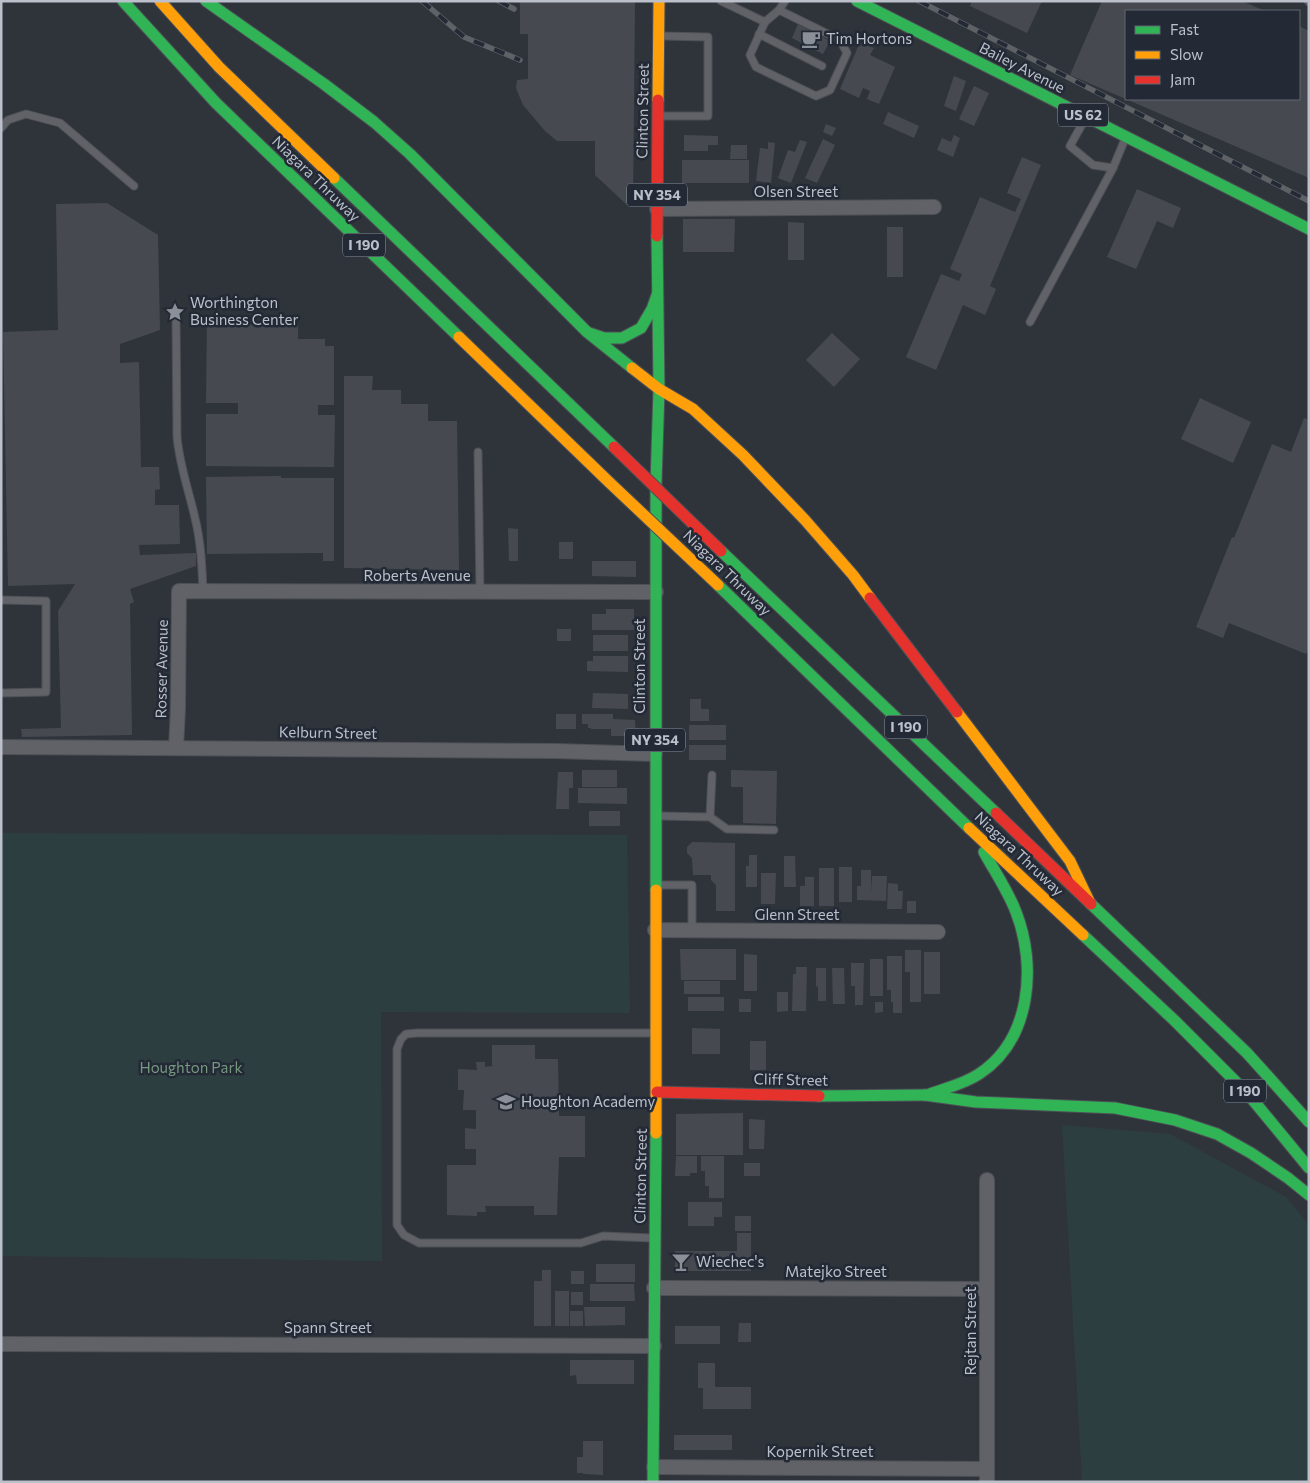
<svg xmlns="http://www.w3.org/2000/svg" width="1310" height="1483" font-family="Commissioner,sans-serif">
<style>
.green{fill:#2d3e41}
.building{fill:#464a50}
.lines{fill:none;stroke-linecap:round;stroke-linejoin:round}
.lane-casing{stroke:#4d5055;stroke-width:9}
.street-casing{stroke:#4d5055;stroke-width:16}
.fast-casing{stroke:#4d5057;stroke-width:13}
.slow-casing{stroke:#4d5057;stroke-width:13}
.jam-casing{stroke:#4d5057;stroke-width:13}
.lane{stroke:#606268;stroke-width:7}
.street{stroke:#606268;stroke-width:14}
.fast{stroke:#30b455;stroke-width:11}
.slow{stroke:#ff9f0a;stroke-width:11}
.jam{stroke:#e5322d;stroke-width:11}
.rail-casing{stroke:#5e6166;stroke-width:5.5}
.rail{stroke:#232a36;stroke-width:4;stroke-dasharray:11;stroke-linecap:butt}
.slow-bridge-casing{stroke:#4c5057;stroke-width:13;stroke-linecap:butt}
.jam-bridge-casing{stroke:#4c5057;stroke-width:13;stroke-linecap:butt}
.slow-bridge{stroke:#ff9f0a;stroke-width:11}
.jam-bridge{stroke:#e5322d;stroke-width:11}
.labels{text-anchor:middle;stroke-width:5;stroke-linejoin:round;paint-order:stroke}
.shield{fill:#232a36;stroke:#8d939e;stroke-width:1}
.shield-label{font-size:14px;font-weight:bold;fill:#bbc0ca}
.poi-label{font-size:15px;fill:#bbc0ca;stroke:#232a36;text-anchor:start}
.street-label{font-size:15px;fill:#bbc0ca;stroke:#232a36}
.park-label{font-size:15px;fill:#75987f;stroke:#232a36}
</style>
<rect width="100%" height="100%" fill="#2f343b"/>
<g class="green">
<polygon points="1,833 627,835 630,1013 381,1012 382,1261 1,1256"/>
<polygon points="1062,1125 1170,1134 1286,1197 1309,1225 1309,1482 1082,1482"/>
</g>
<g class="building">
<polygon points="517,1 635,1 633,206 627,205 595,175 595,141 557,141 545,131 523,105 516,88 517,80 528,79 528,34 520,34 520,3"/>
<polygon points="972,1 1042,1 1027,33 970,6"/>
<polygon points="1102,1 1242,1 1265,11 1126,11 1126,99 1299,99 1299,26 1309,31 1309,178 1070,75"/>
<polygon points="798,24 830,41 823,54 792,38"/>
<polygon points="860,42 874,48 870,55 895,67 879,104 867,99 870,91 863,88 859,98 840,89"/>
<polygon points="954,76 966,81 956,111 944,106"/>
<polygon points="974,86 989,93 974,126 959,119"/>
<polygon points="888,112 919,126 914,138 883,124"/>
<polygon points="826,124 836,128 832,136 823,132"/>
<polygon points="684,135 718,136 718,145 708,145 708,151 684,151"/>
<polygon points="954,135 960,138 953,157 937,150 942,138 951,142"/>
<polygon points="823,139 835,145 817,183 805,178"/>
<polygon points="800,140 807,142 791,183 778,178 788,150 795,152"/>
<polygon points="768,142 775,143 771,183 756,181 760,148 768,149"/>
<polygon points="731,145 747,145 747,159 730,159"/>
<polygon points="1022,157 1041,165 990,286 996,289 985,315 963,305 936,370 906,357 941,274 959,281 962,274 950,269 980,197 1015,212 1021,199 1007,193"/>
<rect x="682" y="160" width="67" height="23"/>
<polygon points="1137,189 1181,208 1173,228 1157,221 1136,269 1107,257"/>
<polygon points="107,203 158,235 160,330 120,344 120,363 139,362 141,467 159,467 160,489 155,490 155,505 179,505 180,544 139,545 140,555 196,553 196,566 130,589 134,602 130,604 132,735 22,737 21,729 61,728 58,611 75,584 8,586 3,332 58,330 56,204"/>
<polygon points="683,219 735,219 734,252 683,252"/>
<polygon points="788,222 804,223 804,260 788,260"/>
<rect x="887" y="227" width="16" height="50"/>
<polygon points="207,316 221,316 221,324 298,325 298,339 325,339 325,346 334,346 334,405 318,405 318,415 335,415 334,467 206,466 206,414 238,414 238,403 206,403"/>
<polygon points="832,333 860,359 834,387 806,360"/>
<polygon points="344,376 373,376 372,390 401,390 401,404 428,404 428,421 457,421 459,570 344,568"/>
<polygon points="1200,398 1251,422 1233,463 1181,439"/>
<polygon points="1304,418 1309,420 1309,648 1306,654 1229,623 1223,638 1196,627 1232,537 1234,538 1272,444 1291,452"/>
<polygon points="281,476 281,478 334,478 334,561 323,561 323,553 207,554 206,477"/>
<polygon points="508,528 518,529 518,561 509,561"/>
<rect x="559" y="542" width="14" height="17"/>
<polygon points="592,561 636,561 636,577 592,576"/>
<polygon points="606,609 634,609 634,630 592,630 592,614 606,614"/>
<rect x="557" y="629" width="14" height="12"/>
<rect x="593" y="635" width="35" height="16"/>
<polygon points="593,656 628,656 628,672 587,671 587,661 593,661"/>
<polygon points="593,693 628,694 628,709 592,708"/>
<polygon points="690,699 701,699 701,709 709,709 709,721 690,721"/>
<rect x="556" y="714" width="20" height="15"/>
<polygon points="582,714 613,714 613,719 635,720 636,736 611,736 611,729 591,729 591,728 588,728 588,724 582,724"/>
<rect x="689" y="725" width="37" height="15"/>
<rect x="689" y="745" width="37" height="15"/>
<rect x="582" y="770" width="35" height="17"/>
<polygon points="731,770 777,771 776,824 743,823 743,787 731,787"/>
<polygon points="558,772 573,772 573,788 569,788 569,809 556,809"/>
<polygon points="578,788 627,788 627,804 578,803"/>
<rect x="589" y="811" width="31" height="15"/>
<polygon points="692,842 735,843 735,911 716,911 716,885 711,880 711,875 693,875 692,858 687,853 687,847"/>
<polygon points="749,855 757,855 757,887 746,887 746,866 749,866"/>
<polygon points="784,856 795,856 796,887 784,887"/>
<rect x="839" y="867" width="13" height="35"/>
<rect x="819" y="868" width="15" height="38"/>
<polygon points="861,870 871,870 871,893 872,876 887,876 886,901 857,900 857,886 861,886"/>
<polygon points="761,873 776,873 775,904 761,904"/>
<polygon points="805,877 814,877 814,906 800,906 800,886 805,886"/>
<polygon points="888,883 898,884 898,891 903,891 902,909 887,909"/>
<rect x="907" y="901" width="9" height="12"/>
<polygon points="680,949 736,949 736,980 681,980"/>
<polygon points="905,950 921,950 921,1002 910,1002 910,972 905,972"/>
<rect x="924" y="952" width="16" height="42"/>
<polygon points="744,954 757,955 757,991 744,991"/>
<polygon points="887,956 902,956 902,1013 893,1013 893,1002 891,1002 891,990 887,990"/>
<rect x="870" y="959" width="13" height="37"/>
<polygon points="851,963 864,963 863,1005 855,1005 855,986 851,986"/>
<polygon points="796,967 807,967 806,1011 792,1011 793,974 796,974"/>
<polygon points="816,968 826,968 826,1001 818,1001 818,987 816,986"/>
<polygon points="832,968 844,968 845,1004 833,1004"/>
<rect x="684" y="981" width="36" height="13"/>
<polygon points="777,992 788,992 788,1011 777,1012"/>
<rect x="688" y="997" width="36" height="14"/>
<rect x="739" y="999" width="12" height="13"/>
<polygon points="875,1002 883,1002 883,1012 875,1013"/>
<polygon points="692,1028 720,1029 720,1054 692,1054"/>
<rect x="750" y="1041" width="16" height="29"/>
<polygon points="492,1045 535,1045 535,1059 558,1059 559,1116 585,1116 585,1157 559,1157 557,1215 534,1215 534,1206 485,1206 486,1212 477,1212 477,1216 447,1215 447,1165 476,1165 476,1149 465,1149 465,1128 476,1129 476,1110 463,1110 464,1090 458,1090 458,1069 477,1070 476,1062 485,1062 485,1067 492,1066"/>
<polygon points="743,1113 743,1155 676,1155 676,1114"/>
<polygon points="749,1119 765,1120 764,1149 749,1149"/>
<polygon points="676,1156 697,1156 697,1173 690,1173 690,1176 675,1176"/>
<polygon points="701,1156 724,1156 724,1198 709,1198 709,1186 705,1186 705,1171 701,1171"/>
<rect x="744" y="1163" width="16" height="13"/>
<polygon points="688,1202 722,1202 722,1217 714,1217 714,1226 688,1226"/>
<rect x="735" y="1216" width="16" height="15"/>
<polygon points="737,1233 751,1233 751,1271 675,1271 675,1251 737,1251"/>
<rect x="596" y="1264" width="39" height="18"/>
<polygon points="542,1270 551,1270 551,1326 534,1326 534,1281 542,1281"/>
<rect x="571" y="1271" width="13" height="13"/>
<polygon points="590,1284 634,1284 635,1301 590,1301"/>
<rect x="555" y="1291" width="14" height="35"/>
<rect x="571" y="1292" width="12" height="13"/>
<polygon points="584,1307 625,1307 625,1325 585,1326"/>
<rect x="570" y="1311" width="13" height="15"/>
<polygon points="739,1323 751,1323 751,1342 738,1342"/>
<rect x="675" y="1326" width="45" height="18"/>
<polygon points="570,1360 634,1360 634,1384 577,1384 576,1375 570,1376"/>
<polygon points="698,1363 715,1363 715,1387 751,1387 751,1409 703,1409 703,1388 698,1388"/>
<rect x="674" y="1435" width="58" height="15"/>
<polygon points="583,1441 603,1441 603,1475 583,1474 583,1473 577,1473 577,1457 583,1457"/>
</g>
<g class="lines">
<g class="lane-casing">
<g id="lane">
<polyline points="721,1 765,22 779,10 785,1"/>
<polyline points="1308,1 1309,2"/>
<polyline points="765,22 750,55 756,67 816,96 830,90 847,53 840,40 779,10"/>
<polyline points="759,34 822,66"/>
<polyline points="661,116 708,116 708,37 662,36"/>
<polyline points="1085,119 1070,146 1093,165 1113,168 1125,139"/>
<polyline points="1,128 8,120 26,114 60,123 134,186"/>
<path d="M176,313L177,436C179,464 189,491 195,518C201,542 202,567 203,591"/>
<polyline points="1030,322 1113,168"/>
<polyline points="478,452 480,592"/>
<polyline points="1,600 46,601 46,692 1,693"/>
<polyline points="658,816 710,817 712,775"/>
<polyline points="710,817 727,829 774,830"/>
<polyline points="658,885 692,885 692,930"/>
<polyline points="652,1238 603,1236 581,1243 419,1243 404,1235 397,1225 397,1049 401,1039 406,1034 417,1033 653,1033"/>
</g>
</g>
<g class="street-casing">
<g id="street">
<polyline points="657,209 934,207"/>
<polyline points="1,747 555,751 655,754"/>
<polyline points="176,748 178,708 179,591 656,592"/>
<polyline points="655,930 938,932"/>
<polyline points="654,1288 987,1289"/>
<polyline points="1,1344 654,1346"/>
<polyline points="654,1467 987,1469"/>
<polyline points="987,1482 987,1180"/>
</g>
</g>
<g class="fast-casing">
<g id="fast">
<polyline points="123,1 216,103 459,337"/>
<polyline points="206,1 324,84 374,122 410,154 587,332 632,368"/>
<polyline points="857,1 1309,229"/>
<polyline points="334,178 614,447"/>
<polyline points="589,333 604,338 622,338 641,328 652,309 657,295"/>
<polyline points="721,551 996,813"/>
<polyline points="718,585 969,828"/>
<polyline points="656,890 656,483 659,389 657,236"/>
<polyline points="1091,904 1247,1053 1309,1122"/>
<polyline points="1083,935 1174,1020 1248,1094 1309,1168"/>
<path d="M930,1094C946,1088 964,1084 979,1074C1031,1040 1037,966 1016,912C1008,891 995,872 984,852"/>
<polyline points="925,1095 976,1102 1115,1108 1175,1120 1217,1134 1251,1153 1288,1178 1309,1195"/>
<polyline points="819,1096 925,1095"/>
<polyline points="653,1482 656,1133"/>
</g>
</g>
<g class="slow-casing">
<g id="slow">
<polyline points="160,1 219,67 334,178"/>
<polyline points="658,100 659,1"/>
<polyline points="459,337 610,483"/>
<polyline points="632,368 659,389 693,409 743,455 805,520 853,575 870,598"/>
<polyline points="957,712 1070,861 1090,903"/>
<polyline points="969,828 1083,935"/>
<polyline points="656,890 656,1133"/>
</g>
</g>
<g class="jam-casing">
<g id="jam">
<polyline points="657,236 658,100"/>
<polyline points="870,598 957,712"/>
<polyline points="996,813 1091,904"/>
<polyline points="657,1092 819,1096"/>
</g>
</g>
<use href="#lane" class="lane"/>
<use href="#street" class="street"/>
<use href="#fast" class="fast"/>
<use href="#slow" class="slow"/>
<use href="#jam" class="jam"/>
<g class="rail-casing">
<g id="rail">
<polyline points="422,1 464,37 520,60"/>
<polyline points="499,1 514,9"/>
<polyline points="919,1 1309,201"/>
</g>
</g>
<use href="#rail" class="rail"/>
<g class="slow-bridge-casing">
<polyline id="slow-bridge" points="610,483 718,585"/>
</g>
<g class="jam-bridge-casing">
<polyline id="jam-bridge" points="614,447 721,551"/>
</g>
<use href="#slow-bridge" class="slow-bridge"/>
<use href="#jam-bridge" class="jam-bridge"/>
</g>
<defs>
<g id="cafe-bare" transform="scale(1.5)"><path d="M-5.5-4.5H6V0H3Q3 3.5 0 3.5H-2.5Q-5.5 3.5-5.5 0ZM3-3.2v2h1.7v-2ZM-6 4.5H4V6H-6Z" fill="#8a8f98" stroke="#232a36" stroke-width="2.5" paint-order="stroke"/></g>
<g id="sight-bare" transform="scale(1.5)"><path d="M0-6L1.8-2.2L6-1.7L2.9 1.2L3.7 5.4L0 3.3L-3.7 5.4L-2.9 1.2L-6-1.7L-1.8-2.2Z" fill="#8a8f98" stroke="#232a36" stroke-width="2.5" paint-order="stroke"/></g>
<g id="school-bare" transform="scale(1.5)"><path d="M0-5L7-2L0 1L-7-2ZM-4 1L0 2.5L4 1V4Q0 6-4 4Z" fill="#8a8f98" stroke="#232a36" stroke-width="2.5" paint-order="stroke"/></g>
<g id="bar-bare" transform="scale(1.5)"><path d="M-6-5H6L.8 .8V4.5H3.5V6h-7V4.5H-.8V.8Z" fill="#8a8f98" stroke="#232a36" stroke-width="2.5" paint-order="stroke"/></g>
</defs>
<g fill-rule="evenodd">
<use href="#cafe-bare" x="811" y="39"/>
<use href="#sight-bare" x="175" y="312"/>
<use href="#school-bare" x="506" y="1102"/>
<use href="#bar-bare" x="681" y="1262"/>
</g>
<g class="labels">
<g class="shield">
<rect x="1058" y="103.5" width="50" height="23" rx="4"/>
<rect x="627" y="183.5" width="60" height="23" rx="4"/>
<rect x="343" y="233.5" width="42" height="23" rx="4"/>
<rect x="885" y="715.5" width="42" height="23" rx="4"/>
<rect x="625" y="728.5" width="60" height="23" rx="4"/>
<rect x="1224" y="1079.5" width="42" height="23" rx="4"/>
</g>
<g class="shield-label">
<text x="1083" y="120">US 62</text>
<text x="657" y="200">NY 354</text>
<text x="364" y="250">I 190</text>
<text x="906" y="732">I 190</text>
<text x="655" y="745">NY 354</text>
<text x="1245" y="1096">I 190</text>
</g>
<g class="poi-label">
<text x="826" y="44">Tim Hortons</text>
<text x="190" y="308">Worthington<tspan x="190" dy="17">Business Center</tspan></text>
<text x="521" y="1107">Houghton Academy</text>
<text x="696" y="1267">Wiechec's</text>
</g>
<g class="street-label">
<text transform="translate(1022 68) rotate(27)" y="5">Bailey Avenue</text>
<text transform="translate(643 111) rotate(-89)" y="5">Clinton Street</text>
<text transform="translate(316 179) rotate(44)" y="5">Niagara Thruway</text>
<text x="796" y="197">Olsen Street</text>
<text transform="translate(727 573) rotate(44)" y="5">Niagara Thruway</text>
<text x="417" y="581">Roberts Avenue</text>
<text transform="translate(640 666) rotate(-90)" y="5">Clinton Street</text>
<text transform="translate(162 669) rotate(-89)" y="5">Rosser Avenue</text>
<text transform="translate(328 733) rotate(1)" y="5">Kelburn Street</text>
<text transform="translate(1019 854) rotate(43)" y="5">Niagara Thruway</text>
<text x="797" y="920">Glenn Street</text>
<text transform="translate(791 1080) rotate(1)" y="5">Cliff Street</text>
<text transform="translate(641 1176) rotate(-89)" y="5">Clinton Street</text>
<text x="836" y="1277">Matejko Street</text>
<text x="328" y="1333">Spann Street</text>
<text transform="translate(971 1331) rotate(-90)" y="5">Rejtan Street</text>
<text x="820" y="1457">Kopernik Street</text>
</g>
<g class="park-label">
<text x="191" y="1073">Houghton Park</text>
</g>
</g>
<rect width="1310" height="1483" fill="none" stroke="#bbc0ca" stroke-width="5"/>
<rect x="1125" y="10" width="175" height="90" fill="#232a36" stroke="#606671"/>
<rect x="1135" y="26" width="25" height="8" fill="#30b455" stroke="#606671"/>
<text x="1170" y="35" font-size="15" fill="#bbc0ca">Fast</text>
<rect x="1135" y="51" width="25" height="8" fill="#ff9f0a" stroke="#606671"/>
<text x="1170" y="60" font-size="15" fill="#bbc0ca">Slow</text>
<rect x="1135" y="76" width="25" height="8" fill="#e5322d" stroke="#606671"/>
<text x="1170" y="85" font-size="15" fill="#bbc0ca">Jam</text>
</svg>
